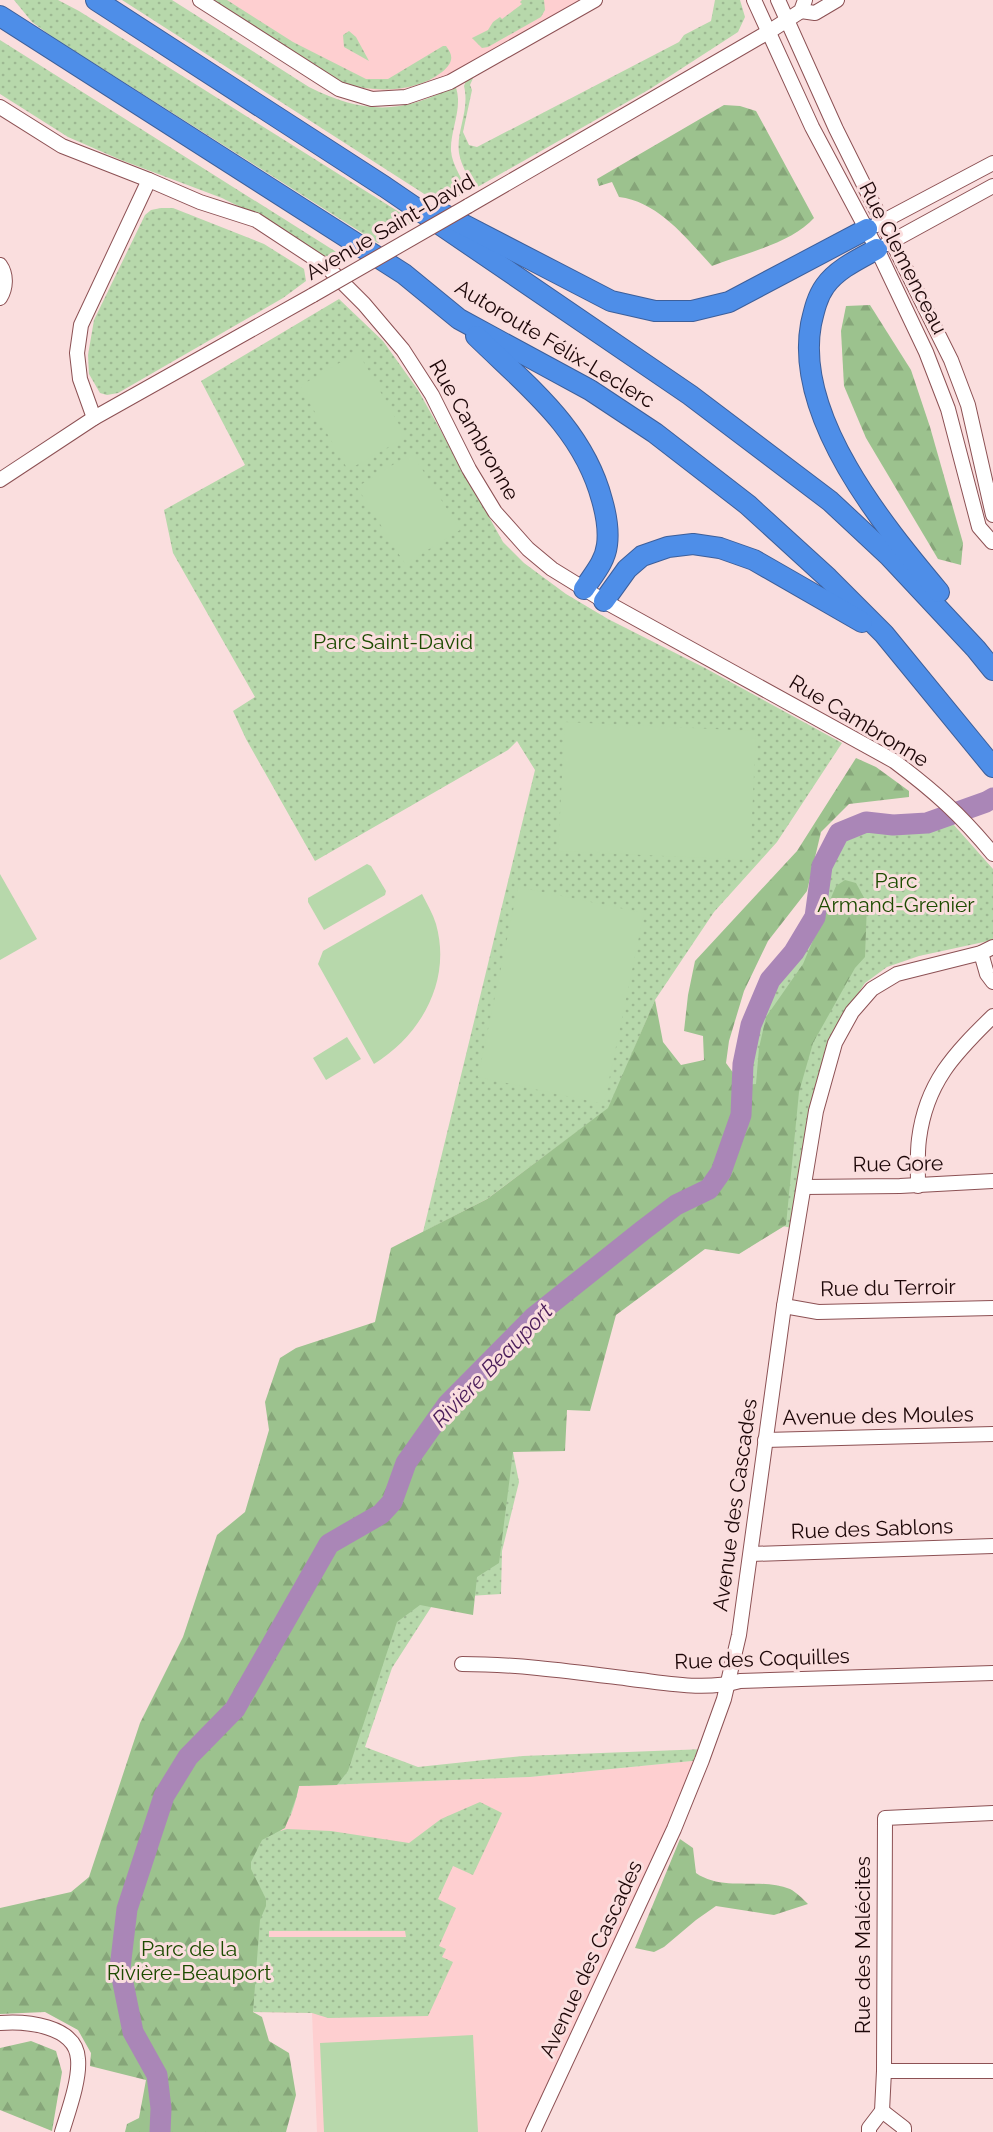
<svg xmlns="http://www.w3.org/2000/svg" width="993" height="2132" font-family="Raleway,sans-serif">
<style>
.built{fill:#fecfd0}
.grass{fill:url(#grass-dots);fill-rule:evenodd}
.forest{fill:url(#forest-firs)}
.pitch{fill:#b7d8ab}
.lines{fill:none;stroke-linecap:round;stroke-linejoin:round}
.river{stroke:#aa86b7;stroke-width:21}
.minor-casing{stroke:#8c5154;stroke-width:16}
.highway-casing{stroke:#3d5f9a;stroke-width:22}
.minor{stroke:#fff;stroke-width:14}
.highway{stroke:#4e8ee8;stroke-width:20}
.minor-bridge-casing{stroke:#8c5154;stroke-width:16;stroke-linecap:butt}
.minor-bridge{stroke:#fff;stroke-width:14}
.labels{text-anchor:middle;stroke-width:6;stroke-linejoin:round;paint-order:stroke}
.street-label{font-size:21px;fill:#1d0708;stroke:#fadede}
.park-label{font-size:21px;fill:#1d4b00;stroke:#fadede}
.water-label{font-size:22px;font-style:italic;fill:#4b1d5a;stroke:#fadede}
</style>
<defs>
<pattern id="grass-dots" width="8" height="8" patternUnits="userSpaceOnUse" patternTransform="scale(1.5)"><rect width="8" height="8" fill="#b7d8ab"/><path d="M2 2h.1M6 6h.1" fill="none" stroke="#9db892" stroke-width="1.8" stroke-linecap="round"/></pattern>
<pattern id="forest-firs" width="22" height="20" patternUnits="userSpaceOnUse" patternTransform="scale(1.5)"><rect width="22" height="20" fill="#9cc28e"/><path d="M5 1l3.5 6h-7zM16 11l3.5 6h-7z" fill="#86a579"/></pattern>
</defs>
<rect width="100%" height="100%" fill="#fadede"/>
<g class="built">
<polygon points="200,0 595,0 450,82 406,97 339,89"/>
<polygon points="702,1760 533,2132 317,2132 312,2013 253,2012 251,1862 296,1798 299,1786 530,1777"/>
</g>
<g class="grass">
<polygon points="14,0 58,0 79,11 415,222 378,243 54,38 32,22"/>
<path d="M122,0H172L309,87C362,114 404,115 455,85C464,107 450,129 451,151C452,165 463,179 467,192L456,198L454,194L440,201L444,205L443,206Z"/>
<path d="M205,0H227L293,42L366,79H388L443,46H446C454,56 453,63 442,72C417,92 376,93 346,84C322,77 302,62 282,49C256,33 231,16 205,0Z"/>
<polygon points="522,0 544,0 545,10 541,17 488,47 482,48 472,38 488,30 493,22 500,17 502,19 522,4 520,2"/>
<path d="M715,0H740L745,17L738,32L650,89L474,189C469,178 461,165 459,153C456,130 470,111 464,86L466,81L474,76L470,85L472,90L463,132L469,145L477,147L679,42L684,35L711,21Z"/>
<polygon points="349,31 356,37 369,61 344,47 343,35"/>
<polygon points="0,40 349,260 335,267 258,216 222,198 121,160 68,137 0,94"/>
<polygon points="161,208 173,208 264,244 304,269 306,281 283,298 118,393 107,395 100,393 89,374 88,355 94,320 145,215 151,210"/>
<polygon points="339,299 383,341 418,390 503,542 524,563 566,594 608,619 705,668 842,743 777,842 714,912 655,1000 609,1108 487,1199 423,1232 535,770 517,741 508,750 315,861 246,739 233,711 255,697 173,553 164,510 245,465 201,381"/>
<path d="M953,824L993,869V940L919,956L887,967L865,983L841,1019L796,1229L747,1218C746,1168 745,1118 749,1068C750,1052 750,1033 757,1019C766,1001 777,984 789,968C800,953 814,938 822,920C833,892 823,855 850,835C868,821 899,829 921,828C931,827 942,825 953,824Z"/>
<path d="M513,1452L519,1482L502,1551L501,1594L437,1598L392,1668L365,1747L418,1767L523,1756L706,1749L702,1760L530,1777L299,1786C296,1800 291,1823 280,1831L287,1829L331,1831L409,1843L441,1819L480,1802L502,1813L473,1875L453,1866L438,1899L456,1908L439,1946L446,1949L442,1957L453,1962L428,2016L328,2018L312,2013L254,2012L127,1909ZM269,1931H405L406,1937H269Z"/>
</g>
<g class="forest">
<path d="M724,105L740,106L756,111L814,218C792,243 743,254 712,266C686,238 659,202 619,197L612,182L599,186L597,179Z"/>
<polygon points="870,305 911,370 930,427 963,543 961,565 938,559 866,438 844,386 841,331 846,306"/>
<polygon points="856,758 876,767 909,791 909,797 849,804 821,832 807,891 768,941 744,991 729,1041 726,1063 742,1085 756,1084 759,1048 766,1017 803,964 836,886 845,880 856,883 867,903 865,957 855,968 813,1043 799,1092 786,1225 739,1254 705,1249 616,1315 590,1411 567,1410 565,1451 513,1452 499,1563 477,1577 473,1615 420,1605 397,1622 348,1771 337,1785 299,1786 296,1798 285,1828 262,1840 251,1862 251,1869 266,1899 266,1906 260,1920 253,2012 262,2017 269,2041 289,2053 296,2095 286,2132 125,2132 127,2124 139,2118 146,2080 90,2066 91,2053 78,2030 45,2012 0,2014 0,1908 71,1892 89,1877 140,1723 183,1637 217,1535 245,1512 269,1430 265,1402 280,1358 296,1348 375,1322 391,1248 487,1199 608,1108 655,1000 663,1042 681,1065 704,1060 703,1036 684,1031 688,995 695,961 797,851"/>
<path d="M680,1839L693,1848L696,1873C723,1892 760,1877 790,1889C796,1892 803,1899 808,1904L774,1915L716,1906L696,1920L664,1947L654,1952L635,1948Z"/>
<polygon points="31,2041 56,2051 62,2072 52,2131 0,2110 0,2048"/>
</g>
<g class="pitch">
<polygon points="358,352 406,437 348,470 300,386"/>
<polygon points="412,453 460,530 405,564 357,487"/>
<polygon points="565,722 756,731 750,860 558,851"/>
<polygon points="367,864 371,866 386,891 385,895 324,930 308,902 308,898"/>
<polygon points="0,874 37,939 0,960"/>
<polygon points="518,887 644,913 604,1104 478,1077"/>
<path d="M422,894C427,904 433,914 436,924C452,981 421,1035 374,1064L318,964L323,951Z"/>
<polygon points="347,1037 361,1059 326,1080 313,1058"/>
<polygon points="473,2035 478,2132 324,2132 320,2043"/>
</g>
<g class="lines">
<polyline class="river" points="160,2132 161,2108 157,2075 133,2032 120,1968 127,1909 164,1796 188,1757 235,1709 329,1544 381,1514 392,1502 406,1463 447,1405 534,1317 642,1231 676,1205 709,1189 721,1172 741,1115 743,1064 751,1025 770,980 794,952 815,917 822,866 839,833 866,822 893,825 927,823 986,802 993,798"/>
<g class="minor-casing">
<g id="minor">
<polyline points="200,0 339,89 372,99 406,97 450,82 595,0"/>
<polyline points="754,0 812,127 877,249 926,352 948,409 979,527 992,542"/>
<polyline points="778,0 836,129 951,360 968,405 993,515"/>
<polyline points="801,11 815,13 837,0"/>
<path d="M0,107L62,146L149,180L200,202L256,220L326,266L364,304L403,350L432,395L469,469L495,512L528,549L552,569L604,601L894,761C934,791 961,815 993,854"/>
<polyline points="468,206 770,31 801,11 805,0"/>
<polyline points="876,225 993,163"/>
<polyline points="887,244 993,186"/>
<path d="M0,265C7,275 6,288 0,298"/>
<polyline points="94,418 80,379 77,353 81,325 149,180"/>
<polyline points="0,480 94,418 313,295"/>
<polyline points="981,953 987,974 993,982"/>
<path d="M918,1186C918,1170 917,1154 919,1139C926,1083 954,1054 993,1016"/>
<polyline points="804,1187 900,1186 993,1181"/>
<polyline points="784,1306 818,1312 993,1308"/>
<polyline points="765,1440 993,1434"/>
<polyline points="751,1554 993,1546"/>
<path d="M462,1664C519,1664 575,1672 631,1679C667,1683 705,1691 740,1681L993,1673"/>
<polyline points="993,1813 885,1818 884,2071 993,2071"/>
<path d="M0,2023C25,2021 76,2025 78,2059C80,2080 68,2112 62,2132"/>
<polyline points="882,2111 904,2128 904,2132"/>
<polyline points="533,2132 674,1829 702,1760 724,1699 739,1635 784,1306 816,1111 835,1043 852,1012 872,989 897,974 981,953 993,947"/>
<polyline points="869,2132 869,2128 882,2111 884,2071"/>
</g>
</g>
<g class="highway-casing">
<g id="highway">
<polyline points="96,0 385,187 690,395 830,501 889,556 976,649 993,670"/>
<polyline points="0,16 404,274 459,319 590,390 655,433 748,505 828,578 884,634 993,767"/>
<polyline points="443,214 611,301 655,311 692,311 729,302 867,229"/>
<path d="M877,249C859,259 837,269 825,286C817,297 814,311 811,324C794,417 883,525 939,592"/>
<path d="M476,336C527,386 583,428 602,500C606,514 609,530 607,545C605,562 593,575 584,589"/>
<polyline points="604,601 627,569 642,556 668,547 693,544 720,548 754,560 862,622"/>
</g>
</g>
<use href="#minor" class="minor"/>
<use href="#highway" class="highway"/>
<g class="minor-bridge-casing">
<polyline id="minor-bridge" points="313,295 468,206"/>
</g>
<use href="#minor-bridge" class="minor-bridge"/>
</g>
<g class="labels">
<g class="street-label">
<text transform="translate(390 227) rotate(-30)" y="7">Avenue Saint-David</text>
<text transform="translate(903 258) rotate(63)" y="7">Rue Clemenceau</text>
<text transform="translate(555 344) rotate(31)" y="7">Autoroute Félix-Leclerc</text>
<text transform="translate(474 430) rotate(60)" y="7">Rue Cambronne</text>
<text transform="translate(859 721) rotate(31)" y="7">Rue Cambronne</text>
<text transform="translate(898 1164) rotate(-1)" y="7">Rue Gore</text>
<text transform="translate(888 1288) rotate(-1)" y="7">Rue du Terroir</text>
<text transform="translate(878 1416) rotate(-1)" y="7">Avenue des Moules</text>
<text transform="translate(735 1505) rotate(-82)" y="7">Avenue des Cascades</text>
<text transform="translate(872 1529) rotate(-2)" y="7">Rue des Sablons</text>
<text transform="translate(762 1659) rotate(-2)" y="7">Rue des Coquilles</text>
<text transform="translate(863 1945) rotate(-90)" y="7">Rue des Malécites</text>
<text transform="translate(591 1959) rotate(-65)" y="7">Avenue des Cascades</text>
</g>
<g class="park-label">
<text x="393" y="649">Parc Saint-David</text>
<text x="896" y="888">Parc<tspan x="896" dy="24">Armand-Grenier</tspan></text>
<text x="189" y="1956">Parc de la<tspan x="189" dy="24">Rivière-Beauport</tspan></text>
</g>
<g class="water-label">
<text transform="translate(492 1365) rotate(-46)" y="8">Rivière Beauport</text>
</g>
</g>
</svg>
